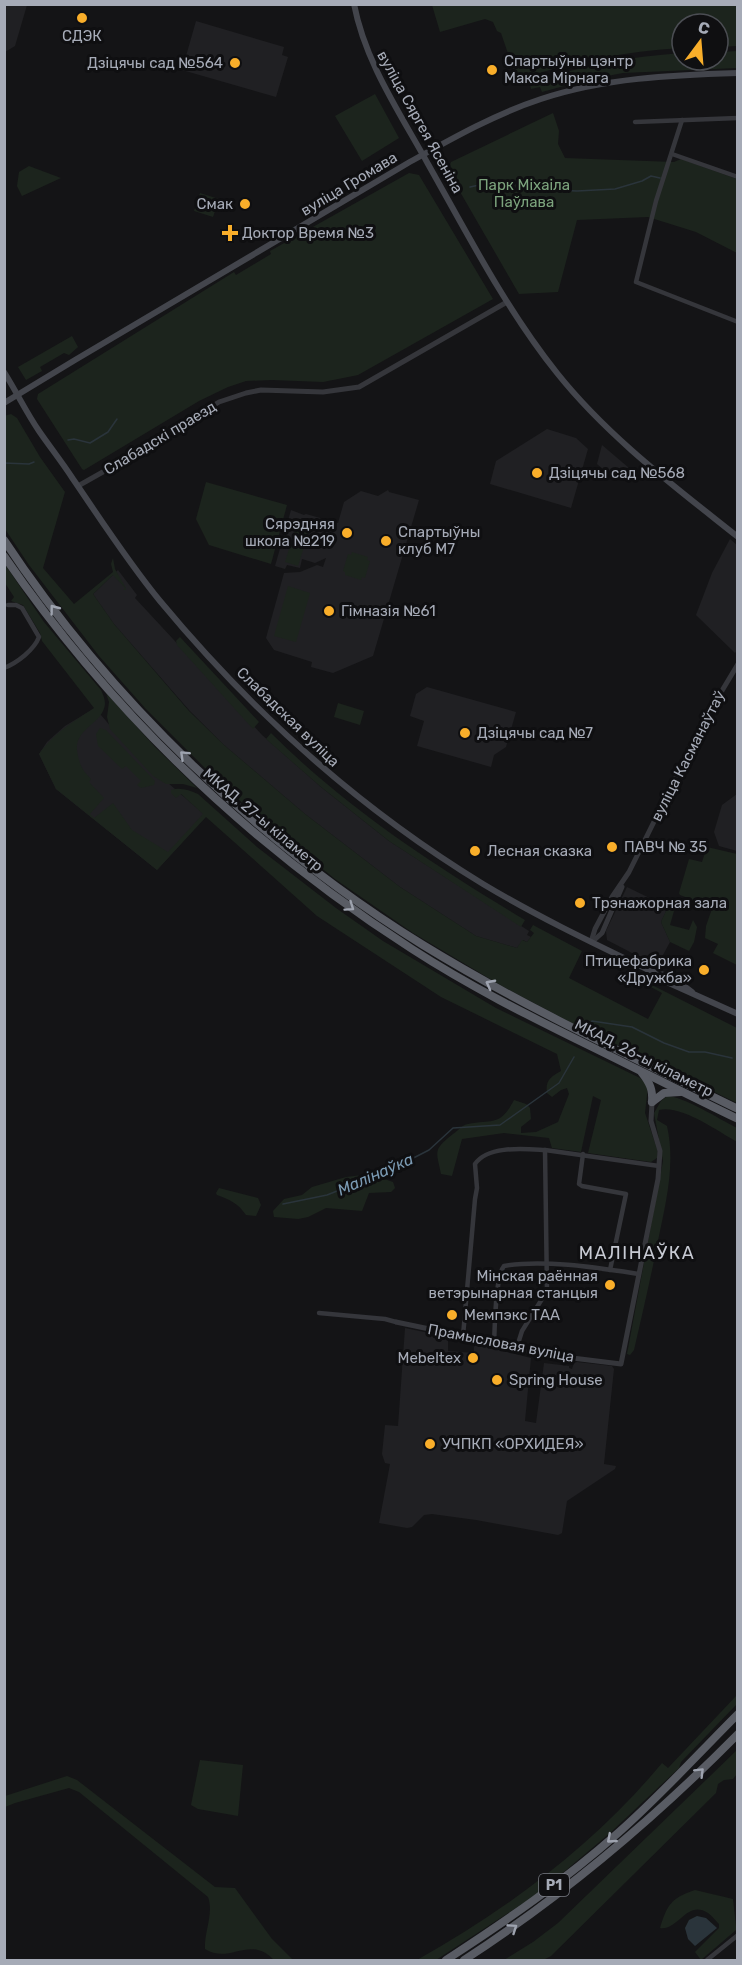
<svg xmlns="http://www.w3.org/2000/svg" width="742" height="1965" font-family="Rubik,sans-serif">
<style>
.built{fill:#202023}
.green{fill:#1c241d}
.water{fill:#2a343b}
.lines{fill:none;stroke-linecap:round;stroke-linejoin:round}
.stream{stroke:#2a343b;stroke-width:1.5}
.minor{stroke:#35363b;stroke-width:4.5}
.tertiary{stroke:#35363b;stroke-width:5}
.secondary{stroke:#43454c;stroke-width:6}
.trunk{stroke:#595c64;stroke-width:8}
.oneway{stroke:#9ea3af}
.poi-dot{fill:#f9ae2a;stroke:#0f0f11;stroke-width:2}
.labels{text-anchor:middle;stroke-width:6;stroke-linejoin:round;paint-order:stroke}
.shield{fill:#0f0f11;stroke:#797c85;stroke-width:1.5}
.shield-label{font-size:14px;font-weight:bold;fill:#a6abb7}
.poi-label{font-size:15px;fill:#a6abb7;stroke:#0f0f11;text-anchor:start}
.street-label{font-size:15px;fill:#a6abb7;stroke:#0f0f11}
.park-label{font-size:15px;fill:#7ca37d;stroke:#0f0f11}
.water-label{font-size:16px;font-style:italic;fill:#7b9bb4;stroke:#0f0f11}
.quarter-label{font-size:18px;letter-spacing:1.5px;fill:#c7cad3;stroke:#0f0f11}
</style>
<rect width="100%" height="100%" fill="#141416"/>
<g class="built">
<polygon points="5,4 27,5 15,46 5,52"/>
<polygon points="196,21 284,47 282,55 288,57 276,97 182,70"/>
<polygon points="547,429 576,438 588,449 571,508 490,484 496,461"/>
<polygon points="602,445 629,468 617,481 597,464"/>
<polygon points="388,490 389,492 419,500 373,656 333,673 311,667 312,662 274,650 266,638 284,573 300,572 317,565 323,567 326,558 315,563 302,559 300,568 287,565 285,569 275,566 291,510 304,515 306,514 338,523 344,502 361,491 378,496"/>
<polygon points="730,539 738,546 738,649 735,653 696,615 712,573"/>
<polygon points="118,570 137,595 135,598 262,735 321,787 389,841 529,931 527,935 531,937 527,942 523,940 517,948 476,936 400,887 305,814 224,745 189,710 114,624 93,594"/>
<polygon points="427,687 516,712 506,747 494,755 491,767 417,746 424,721 410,716 416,694"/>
<polygon points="95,708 112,728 168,783 206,816 157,870 56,789 39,754 47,742 65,726"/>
<polygon points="737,794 737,851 719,846 714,832 722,805"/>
<polygon points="627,887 668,907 661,922 670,942 657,966 607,940 606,931"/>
<polygon points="405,1328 448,1337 448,1351 474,1353 474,1347 478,1343 490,1345 499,1350 531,1358 525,1421 536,1423 544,1363 569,1366 569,1368 572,1369 574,1363 577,1362 612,1366 614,1369 604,1464 616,1466 615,1469 567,1501 562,1533 558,1535 476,1520 432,1514 424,1515 412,1527 407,1528 379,1523 390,1464 385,1463 382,1454 385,1425 398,1426"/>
</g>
<g class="green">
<path d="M432,5H737V46L718,47V24H682V48C626,51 571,62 517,80L501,33L497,31L493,22L485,19L440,32Z"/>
<path d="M737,51V68L623,73L586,80L542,92L540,87L531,89L530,84C579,65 630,57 682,53V60H718V52Z"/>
<polygon points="375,94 399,138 362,161 335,116"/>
<polygon points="553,113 559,131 558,144 565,158 674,162 681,159 737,179 737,253 696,232 648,217 577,220 558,292 519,294 448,171 451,162"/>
<polygon points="29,166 61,178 22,196 17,186 19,172"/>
<polygon points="409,173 419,175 493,299 358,375 323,382 272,380 246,381 228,387 199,401 84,470 82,469 37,399 38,394 234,272 236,275 271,254 270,251"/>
<polygon points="200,193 219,199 213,217 194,211"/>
<polygon points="72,336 78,347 69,355 64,353 40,367 42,371 26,380 18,367"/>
<polygon points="11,414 17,418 40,457 65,492 43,568 74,604 113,572 111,564 113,558 115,569 126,588 126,590 123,590 125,588 113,575 93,594 114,624 189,711 224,745 305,814 400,887 476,936 517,948 522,940 527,942 534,933 530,930 533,925 582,951 569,978 648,1019 662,993 649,986 648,983 737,1028 737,1103 570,1022 502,986 413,933 335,879 257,816 218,781 145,708 99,656 29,565 5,529 4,416"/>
<polygon points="206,482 287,505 271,564 209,545 196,519"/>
<polygon points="296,527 309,531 298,566 285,562"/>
<polygon points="352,552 368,557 367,560 370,561 365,578 362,577 361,580 345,575 345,572 343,571 348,554 351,555"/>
<path d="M4,563L44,622L101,690C103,694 105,699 105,704C103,724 75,728 77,750C79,764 82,770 91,779L89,782L104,798L90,814L94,818L113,803L132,830L168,852L203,814L181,794L176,798L171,793V790C180,787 189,790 198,794L257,847L336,908L383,941L496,1008L640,1078L648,1086L645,1113L658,1152L657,1158L651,1162L588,1153L601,1100L593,1096L581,1152L552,1148L549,1138L504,1133L462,1139L452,1176L441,1174C436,1150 433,1150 453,1134C458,1131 462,1125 468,1124C493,1119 500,1127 514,1100L526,1104L530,1108L531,1119L521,1127V1133L536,1132L558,1122L569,1094L567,1088L561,1090L552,1097L547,1093C545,1080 551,1077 561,1071L557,1054L441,997L317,916L206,817L157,870L56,789L39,754C56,731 72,723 94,708L42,641L40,633L23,605L11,601L14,597L5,583Z"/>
<polygon points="288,586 310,593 296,642 274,636"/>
<polygon points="180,637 259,722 253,729 177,645 176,641"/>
<polygon points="106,693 155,747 197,788 183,784 166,784 153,776 110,729 107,717 109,702"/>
<polygon points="338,703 364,711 360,725 334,717"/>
<polygon points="100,728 106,730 155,781 154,785 141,788 137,785 141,781 126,766 122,769 98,746 96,734"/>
<path d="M271,733C346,808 435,866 525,920L521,927L389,841L321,787L266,739Z"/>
<polygon points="707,847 737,854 737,965 713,953 718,944 705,938 706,926 714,903 708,902 703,904 680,895 679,893 689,859 702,862"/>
<polygon points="670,902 676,904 670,925 689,930 693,920 697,927 694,942 689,951 670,942 661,922"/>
<path d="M667,1096C683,1096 721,1120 737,1128V1142C717,1131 682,1105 659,1110L657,1120L667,1126C676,1166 665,1206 657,1246C650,1281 642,1315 634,1350L630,1355L627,1354L663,1161L654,1113L661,1101Z"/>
<polygon points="370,1174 393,1182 395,1188 391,1192 369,1193 362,1211 326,1208 308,1217 298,1219 274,1217 273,1211 284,1199 302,1195 312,1187 346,1177"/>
<path d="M219,1188L258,1198L261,1205L256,1216L246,1215C238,1203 230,1200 217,1195L216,1193Z"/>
<path d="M737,1695V1704L681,1762L679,1768L610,1833L539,1893L436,1960H417C508,1909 595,1844 662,1763L668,1768Z"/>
<polygon points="737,1750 737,1774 733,1779 724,1780 718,1784 716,1793 551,1956 543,1960 504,1960 533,1942 558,1923"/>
<polygon points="200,1760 243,1765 238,1816 198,1809 191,1805"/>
<path d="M67,1776L77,1780L215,1887L235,1888L272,1939L293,1960H274C249,1934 230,1965 205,1949C204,1932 214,1913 208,1897L79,1792L69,1788L15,1803L5,1807V1796Z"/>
<path d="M695,1890L733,1899L736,1926V1930L701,1960L695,1952L719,1928V1924C716,1921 712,1916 708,1913C687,1899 678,1931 660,1928C667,1905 671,1898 695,1890Z"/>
</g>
<polygon class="water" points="697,1916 706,1918 717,1928 695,1946 688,1939 685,1928 689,1920"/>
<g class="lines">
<g class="stream">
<polyline points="518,183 530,189 577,191 615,189 642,181 651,176 660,178"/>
<polyline points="470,187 484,184 498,186"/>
<polyline points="68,440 74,439 90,443 108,432 117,419"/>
<polyline points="4,463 29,464 34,462"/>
<polyline points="590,1023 592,1021 632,1027 664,1043 689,1052 705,1052 732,1058"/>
<polyline points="283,1204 327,1195 390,1170 429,1150 453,1128 500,1125 559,1083 574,1057"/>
</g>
<g class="minor">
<polyline points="682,120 656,201 636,282 738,322"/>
<polyline points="635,122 738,118"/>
<polyline points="672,154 738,177"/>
<path d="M4,668C17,663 34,650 39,637L22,608L16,605H8"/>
<polyline points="545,1150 659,1166"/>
<polyline points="583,1154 579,1184 582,1186 626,1194 610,1270"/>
<polyline points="319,1313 385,1319 396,1322"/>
<path d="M463,1336L475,1199L477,1188L475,1164C488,1145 525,1149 545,1150L547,1291L522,1331L516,1350"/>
<path d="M494,1343C495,1327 495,1277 504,1266C543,1259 599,1268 639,1274"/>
<polyline points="707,1960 738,1935"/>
</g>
<g class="tertiary">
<polyline points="78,486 140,451 219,402 246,393 261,390 323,392 359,387 507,302"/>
<polyline points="591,942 595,929 612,897 629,872 705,719 738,664"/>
<polyline points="592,942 602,933 622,887"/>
<polyline points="396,1322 463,1336 540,1354 621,1364 658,1179 660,1151 651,1121 652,1102"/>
</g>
<g class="secondary">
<path d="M354,4C365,62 400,113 428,164C468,235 506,309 557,373C608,437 674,486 738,537"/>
<path d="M4,372C16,391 26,412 39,431C50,447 62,462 73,479C101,520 128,562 160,601C252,712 360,809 483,884C538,917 595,944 653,972C668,975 680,982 692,992"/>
<path d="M4,403L75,360L408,163C451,139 495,114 541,99C604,78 672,75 738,73"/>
<polyline points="653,972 660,979 738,1014"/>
</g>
<g class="trunk">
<path d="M4,540C109,699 261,845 423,945C524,1007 632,1057 738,1109"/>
<path d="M4,556C114,716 249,844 412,949C469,986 529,1016 590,1046C639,1070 688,1095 738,1119"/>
<path d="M642,1073C650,1083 653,1090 652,1102"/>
<polyline points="652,1102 664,1093 680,1092"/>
<path d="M446,1960C506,1921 564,1881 618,1833C660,1796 698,1754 738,1714"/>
<path d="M464,1960C564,1895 654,1819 738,1734"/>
</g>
</g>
<defs><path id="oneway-chevron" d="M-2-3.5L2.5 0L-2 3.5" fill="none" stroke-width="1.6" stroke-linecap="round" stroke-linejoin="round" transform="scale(1.5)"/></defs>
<g class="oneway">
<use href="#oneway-chevron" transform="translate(54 609) rotate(-127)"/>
<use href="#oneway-chevron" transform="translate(184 755) rotate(-136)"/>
<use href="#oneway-chevron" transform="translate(350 907) rotate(35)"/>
<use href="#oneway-chevron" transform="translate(490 984) rotate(-152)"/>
<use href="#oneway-chevron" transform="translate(700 1772) rotate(-45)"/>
<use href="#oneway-chevron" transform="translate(611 1839) rotate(139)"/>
<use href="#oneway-chevron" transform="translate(513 1928) rotate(-34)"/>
</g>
<g class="poi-dot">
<circle cx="82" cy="18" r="6"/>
<circle cx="235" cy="63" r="6"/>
<circle cx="492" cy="70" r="6"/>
<circle cx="245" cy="204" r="6"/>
<path d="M227 224h6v6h6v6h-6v6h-6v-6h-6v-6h6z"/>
<circle cx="537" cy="473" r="6"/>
<circle cx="347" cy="533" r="6"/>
<circle cx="386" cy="541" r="6"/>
<circle cx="329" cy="611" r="6"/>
<circle cx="465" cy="733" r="6"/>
<circle cx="612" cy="847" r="6"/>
<circle cx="475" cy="851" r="6"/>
<circle cx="580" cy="903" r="6"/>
<circle cx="704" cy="970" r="6"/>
<circle cx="610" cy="1285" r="6"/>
<circle cx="452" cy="1315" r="6"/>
<circle cx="473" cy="1358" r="6"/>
<circle cx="497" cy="1380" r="6"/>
<circle cx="430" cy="1444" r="6"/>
</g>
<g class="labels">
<rect class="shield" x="539" y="1874" width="30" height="22" rx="4.5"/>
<g class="shield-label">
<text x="554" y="1890">Р1</text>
</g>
<g class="poi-label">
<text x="82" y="41" text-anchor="middle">СДЭК</text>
<text x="504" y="66">Спартыўны цэнтр<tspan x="504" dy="17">Макса Мірнага</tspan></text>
<text x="223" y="68" text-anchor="end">Дзіцячы сад №564</text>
<text x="233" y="209" text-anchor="end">Смак</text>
<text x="242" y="238">Доктор Время №3</text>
<text x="549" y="478">Дзіцячы сад №568</text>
<text x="335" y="529" text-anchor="end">Сярэдняя<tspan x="335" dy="17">школа №219</tspan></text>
<text x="398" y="537">Спартыўны<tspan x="398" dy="17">клуб М7</tspan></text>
<text x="341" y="616">Гімназія №61</text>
<text x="477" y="738">Дзіцячы сад №7</text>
<text x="624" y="852">ПАВЧ № 35</text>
<text x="487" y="856">Лесная сказка</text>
<text x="592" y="908">Трэнажорная зала</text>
<text x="692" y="966" text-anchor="end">Птицефабрика<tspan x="692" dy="17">«Дружба»</tspan></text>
<text x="598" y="1281" text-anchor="end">Мінская раённая<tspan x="598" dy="17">ветэрынарная станцыя</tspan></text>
<text x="464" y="1320">Мемпэкс ТАА</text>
<text x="461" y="1363" text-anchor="end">Mebeltex</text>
<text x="509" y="1385">Spring House</text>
<text x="442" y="1449">УЧПКП «ОРХИДЕЯ»</text>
</g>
<g class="street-label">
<text transform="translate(420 122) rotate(61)" y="5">вуліца Сяргея Ясеніна</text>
<text transform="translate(349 184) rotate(-31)" y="5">вуліца Громава</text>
<text transform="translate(160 438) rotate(-31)" y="5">Слабадскі праезд</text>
<text transform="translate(288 717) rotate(44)" y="5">Слабадская вуліца</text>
<text transform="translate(688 756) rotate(-63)" y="5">вуліца Касманаўтаў</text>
<text transform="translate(263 820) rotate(40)" y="5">МКАД, 27-ы кіламетр</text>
<text transform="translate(644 1058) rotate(27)" y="5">МКАД, 26-ы кіламетр</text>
<text transform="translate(501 1343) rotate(11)" y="5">Прамысловая вуліца</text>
</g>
<g class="park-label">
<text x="524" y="190">Парк Міхаіла<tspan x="524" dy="17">Паўлава</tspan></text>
</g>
<g class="water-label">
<text transform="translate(375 1174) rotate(-24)" y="6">Малінаўка</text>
</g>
<g class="quarter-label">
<text x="637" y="1259">МАЛІНАЎКА</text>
</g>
</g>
<rect width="742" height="1965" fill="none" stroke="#a6abb7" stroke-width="12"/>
<g transform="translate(700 42) rotate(16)"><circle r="28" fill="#0f0f11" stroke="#4b4d53" stroke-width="1.5"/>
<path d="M0-4.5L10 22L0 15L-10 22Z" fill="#f9ae2a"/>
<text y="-9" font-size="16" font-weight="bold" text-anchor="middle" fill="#a6abb7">С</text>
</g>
</svg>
